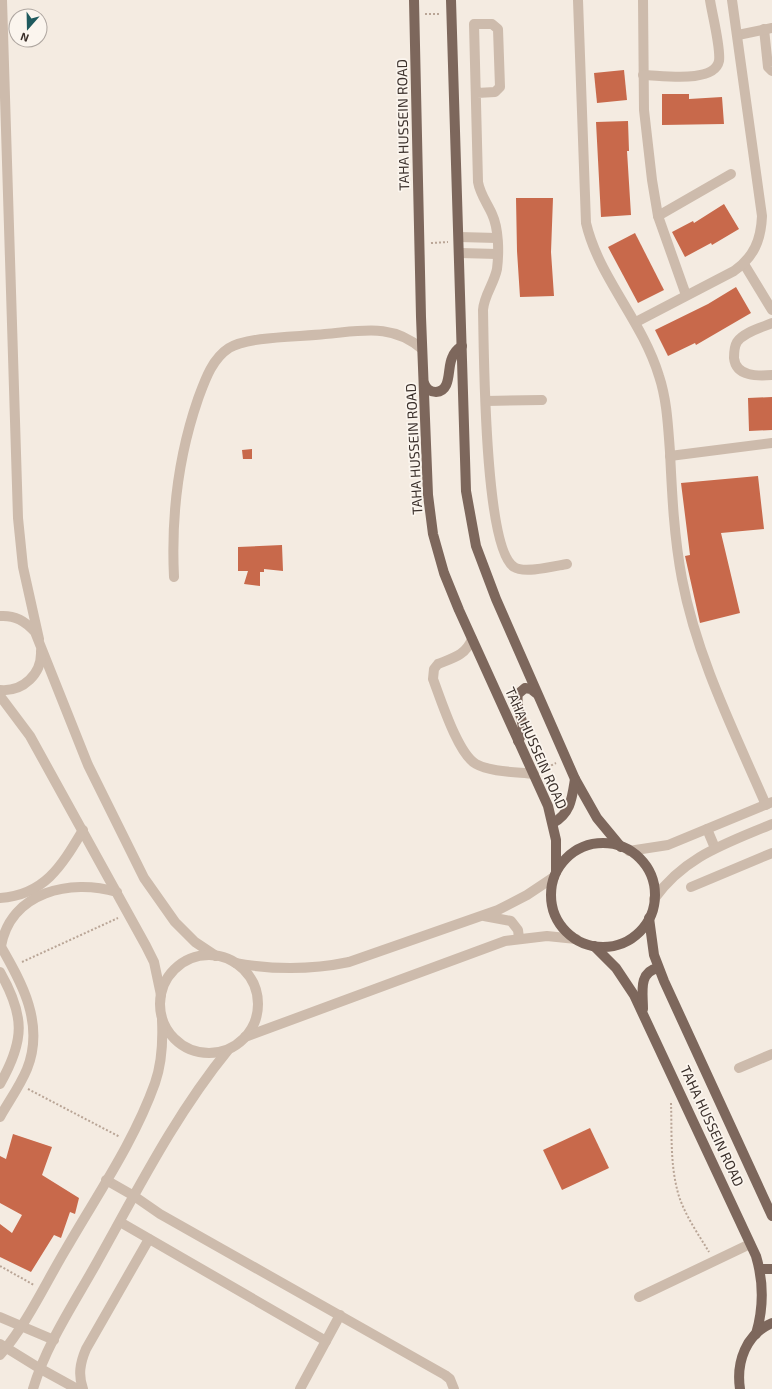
<svg xmlns="http://www.w3.org/2000/svg" width="772" height="1389" font-family="'Exo 2',sans-serif">
<style>
.building{fill:#c8694b}
.lines{fill:none;stroke-linecap:round;stroke-linejoin:round}
.path{stroke:#b9a596;stroke-width:2;stroke-dasharray:2 2;stroke-linecap:butt}
.minor{stroke:#cdbbac;stroke-width:10}
.major{stroke:#7d675c;stroke-width:10}
.labels{text-anchor:middle;stroke-width:3.5;stroke-linejoin:round;paint-order:stroke}
.street-label{font-size:14px;fill:#3b302b;stroke:#fbf5ee}
</style>
<rect width="100%" height="100%" fill="#f4ebe1"/>
<g class="building">
<polygon points="624,70 627,100 597,103 594,73"/>
<polygon points="662,94 689,94 689,99 722,97 724,124 662,125"/>
<polygon points="628,121 629,151 627,151 631,215 601,217 596,122"/>
<polygon points="516,198 553,198 551,252 554,296 520,297 517,251"/>
<polygon points="724,204 739,229 712,245 711,243 685,257 672,232 693,221 694,223"/>
<polygon points="635,233 664,290 638,303 608,247"/>
<polygon points="736,287 751,313 696,345 695,343 668,356 655,330 708,304"/>
<polygon points="772,397 772,430 749,431 748,398"/>
<polygon points="252,449 252,459 243,459 242,450"/>
<polygon points="758,476 764,529 721,533 740,613 700,623 685,556 690,555 681,483"/>
<polygon points="282,545 283,571 264,569 264,572 260,572 260,586 244,584 248,571 238,571 238,547"/>
<polygon points="590,1128 609,1168 562,1190 543,1150"/>
<polygon points="13,1134 52,1147 42,1175 79,1198 75,1214 70,1212 61,1238 54,1235 31,1272 0,1257 0,1224 12,1233 22,1215 0,1203 0,1156 6,1159"/>
</g>
<g class="lines">
<g class="path">
<polyline points="425,14 441,14"/>
<polyline points="431,243 448,242"/>
<polyline points="544,769 556,763"/>
<polyline points="22,962 118,918"/>
<polyline points="28,1089 120,1137"/>
<path d="M671,1103C672,1131 670,1161 677,1189C682,1211 697,1232 709,1252"/>
<polyline points="0,1266 34,1285"/>
</g>
<g class="minor">
<polyline points="2,0 18,518 23,567 39,639"/>
<path d="M578,0L586,223C599,278 642,320 659,376C667,400 668,426 670,452C672,494 674,537 682,579C697,658 734,731 766,805"/>
<polyline points="643,0 644,110 652,180 658,216 686,295"/>
<polyline points="764,29 768,67 772,71"/>
<polyline points="738,35 772,28"/>
<path d="M643,75C661,75 714,84 719,61C721,48 712,14 710,0"/>
<path d="M477,93L495,92L500,87L498,29L492,24H474L478,182C480,194 487,203 492,214C499,229 499,253 497,269C494,284 484,295 483,310C484,351 484,548 514,567C524,574 555,566 567,564"/>
<polyline points="658,216 731,174"/>
<polyline points="459,237 497,238"/>
<polyline points="460,253 497,254"/>
<polyline points="744,264 772,310"/>
<path d="M636,322L734,271C754,257 761,240 762,216L732,0"/>
<path d="M772,323C761,328 744,332 737,342C734,347 734,352 734,358C736,377 758,376 772,375"/>
<polyline points="486,401 542,400"/>
<polyline points="670,456 772,443"/>
<path d="M174,577C171,515 178,457 198,399C205,380 212,359 229,348C249,336 300,337 325,334C362,331 392,323 422,349"/>
<path d="M0,616C15,615 25,621 35,632L88,765L144,878L175,922L195,942L216,956"/>
<path d="M472,639C466,655 453,658 438,664L434,669L433,679C441,700 458,754 476,764C490,772 517,772 534,774"/>
<path d="M0,690C23,692 42,674 41,651"/>
<polyline points="0,696 30,736 146,946 154,962 161,995"/>
<polyline points="707,829 715,848"/>
<polyline points="629,851 668,845 772,802"/>
<polyline points="691,887 772,853"/>
<path d="M0,898C45,895 62,865 83,830"/>
<path d="M654,899C685,856 725,844 772,824"/>
<polyline points="484,916 511,921 518,930 519,938"/>
<path d="M0,945C22,983 45,1024 27,1069C20,1086 9,1101 0,1117"/>
<path d="M1,946C11,892 70,878 117,892"/>
<circle cx="209" cy="1004" r="49"/>
<path d="M235,963C274,970 311,970 349,962L498,910L527,895L554,877"/>
<path d="M0,972C25,1016 25,1040 0,1084"/>
<polyline points="245,1037 505,941 547,936 576,939"/>
<polyline points="739,1068 772,1054"/>
<polyline points="106,1180 134,1196 160,1214 445,1375 450,1379 454,1389"/>
<polyline points="120,1222 326,1341"/>
<polyline points="639,1297 750,1244"/>
<polyline points="0,1317 54,1340"/>
<polyline points="0,1344 39,1368 77,1389"/>
<path d="M0,1355C27,1324 45,1284 66,1249C97,1195 134,1142 155,1083C162,1063 163,1041 162,1020"/>
<path d="M33,1389C46,1345 73,1305 96,1264C137,1191 175,1115 228,1050"/>
<path d="M83,1389C78,1375 80,1363 86,1349L149,1239"/>
<polyline points="300,1389 340,1315"/>
</g>
<g class="major">
<polyline points="414,0 421,317 428,495 433,534 444,573 459,610 548,806 556,840 556,872"/>
<polyline points="451,0 466,491 476,546 496,599 575,779 597,818 621,847"/>
<path d="M424,383C426,388 430,392 436,392C452,391 447,368 452,358C454,352 457,349 462,346"/>
<path d="M518,741C530,723 514,712 518,694L525,688L531,689L536,693"/>
<path d="M553,823C571,813 572,798 575,779"/>
<circle cx="603" cy="895" r="52"/>
<polyline points="649,918 654,955 664,981 772,1216"/>
<path d="M594,946L616,968L634,995L756,1256C764,1283 764,1307 756,1334"/>
<path d="M643,1009C643,993 638,972 658,968"/>
<polyline points="760,1269 772,1269"/>
<path d="M740,1389C736,1362 746,1334 772,1323"/>
</g>
</g>
<g class="labels">
<g class="street-label">
<text transform="translate(403 125) rotate(-91)" y="5">TAHA HUSSEIN ROAD</text>
<text transform="translate(414 449) rotate(-93)" y="5">TAHA HUSSEIN ROAD</text>
<text transform="translate(536 748) rotate(66)" y="5">TAHA HUSSEIN ROAD</text>
<text transform="translate(712 1126) rotate(65)" y="5">TAHA HUSSEIN ROAD</text>
</g>
</g>
<g transform="translate(28 28) rotate(200)"><circle r="19" fill="#fbf5ee" stroke="#aea6a0"/>
<path d="M0-3L7 15L0 10L-7 15Z" fill="#1f5a5e"/>
<text y="-6" font-size="11" font-weight="bold" text-anchor="middle" fill="#3b302b">N</text>
</g>
</svg>
